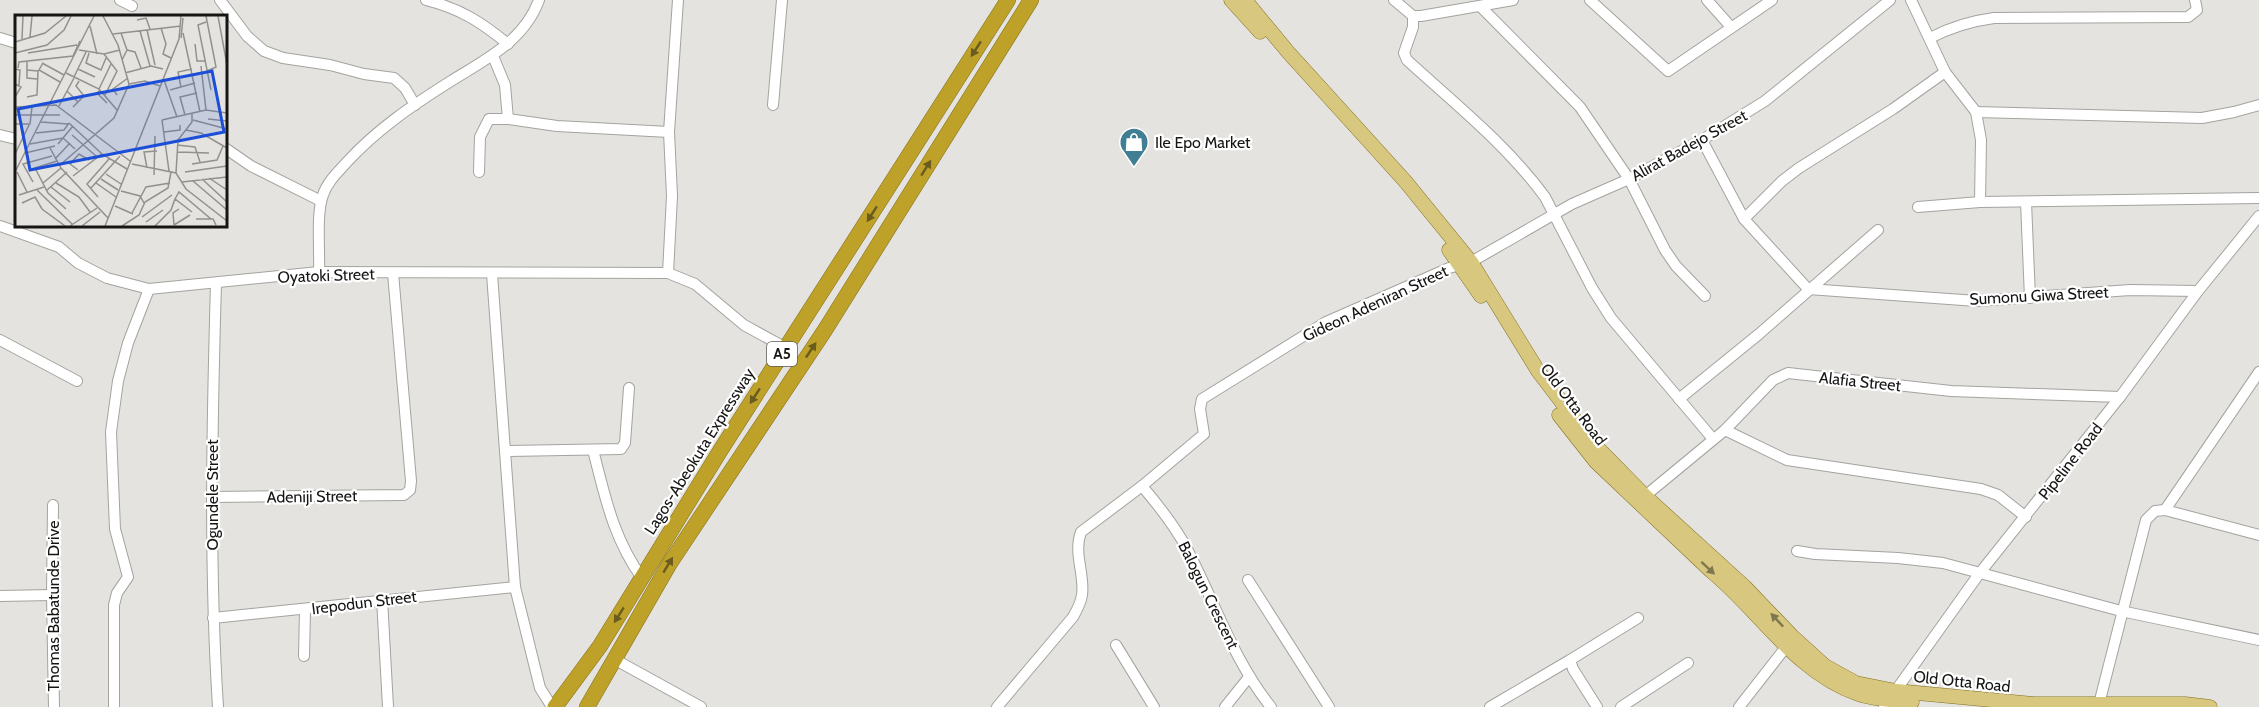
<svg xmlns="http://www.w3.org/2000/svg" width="2259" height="707" font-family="Cabin,sans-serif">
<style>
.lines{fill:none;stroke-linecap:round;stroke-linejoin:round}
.minor-casing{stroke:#a4a39f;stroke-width:12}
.major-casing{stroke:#837021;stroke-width:15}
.highway-casing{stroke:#837021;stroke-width:16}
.minor{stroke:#fff;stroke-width:10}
.major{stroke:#d8c77e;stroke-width:14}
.highway{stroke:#bea128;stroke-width:15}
.oneway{fill:#6a5b1e}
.oneway2{fill:#81774e}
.labels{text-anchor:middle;stroke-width:4.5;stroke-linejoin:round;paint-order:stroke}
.shield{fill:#fff;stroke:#5c5b5a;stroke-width:1.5}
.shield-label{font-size:15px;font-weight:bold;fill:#161514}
.poi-label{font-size:16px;fill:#161514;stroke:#fff;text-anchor:start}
.street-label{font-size:16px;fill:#161514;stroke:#fff}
.inset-road{fill:none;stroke:#92918e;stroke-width:1.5}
.view{fill:#1d4ed8;fill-opacity:0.15;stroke:#1d4ed8;stroke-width:3}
.inset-edge{fill:none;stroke:#161514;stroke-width:3}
</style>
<rect width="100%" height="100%" fill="#e4e3df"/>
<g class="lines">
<g class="minor-casing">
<g id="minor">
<polyline points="120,0 132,6"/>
<polyline points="220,0 247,36 264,51 283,58 330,65 364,74 394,78 405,88 415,105"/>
<path d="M426,0C461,9 481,22 508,44"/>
<polyline points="1394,0 1413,16 1421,16 1513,0"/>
<polyline points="1590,0 1668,71 1772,0"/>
<polyline points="1707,0 1731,27"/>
<polyline points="1911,0 1945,72 1976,112 1981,140 1980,202"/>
<polyline points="1480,6 1580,107 1629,179 1665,250 1676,266 1705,296"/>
<path d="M1413,16V27L1404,53L1407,60C1454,103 1507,145 1545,197L1592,288L1611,318L1713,439"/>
<polyline points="0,38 16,43"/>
<path d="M1930,38C1951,27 1971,21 1994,18L2188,17L2197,10L2195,0"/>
<polyline points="493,56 505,85 508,119"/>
<polyline points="773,105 782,0"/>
<polyline points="1976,112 2202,118 2234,112 2259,105"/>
<polyline points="0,135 16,139"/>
<polyline points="1702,140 1744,219 1808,289 1977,301 2130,290 2198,291"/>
<polyline points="225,148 251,166 321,201"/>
<polyline points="479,172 480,137 489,119 508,119 557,126 669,132"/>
<polyline points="2026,202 2030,298"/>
<polyline points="1918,207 1980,202 2259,198"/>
<polyline points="1744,219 1782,181 1799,168 1893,109 1945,72"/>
<polyline points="0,226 59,247 78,263 107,278 149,289 319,272 668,273 695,284 744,325 786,348"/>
<path d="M319,272C320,251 316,213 323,195C327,182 338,172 347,162C377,129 413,105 451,81C486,59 524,41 539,0"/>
<polyline points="668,273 672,196 669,132 678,0"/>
<polyline points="492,274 515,587 540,688 552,707"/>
<path d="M216,283C212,424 209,566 218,707"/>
<polyline points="0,340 77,381"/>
<polyline points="1679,399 1759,334 1878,230"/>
<polyline points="1725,430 1787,460 1981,489 1998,495 2026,517"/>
<path d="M593,450C605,496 613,538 642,578"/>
<polyline points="505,451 621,449 625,443 629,388"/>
<path d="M1142,486C1159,506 1175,526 1187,549C1215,602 1233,660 1271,707"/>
<polyline points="1645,496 1725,430 1773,380 1788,373 1951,391 2120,397"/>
<polyline points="212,497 404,495 410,490 411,481 393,273"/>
<polyline points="53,505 52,595 54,707"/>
<polyline points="2165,510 2259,372"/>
<polyline points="1797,551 1815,554 1898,558 1943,563 2121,611 2259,640"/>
<polyline points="1248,580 1329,707"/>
<polyline points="0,596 52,595"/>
<polyline points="382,599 388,707"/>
<polyline points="213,618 515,587"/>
<polyline points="1116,645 1154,707"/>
<polyline points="304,656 305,610"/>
<polyline points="614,659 701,707"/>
<polyline points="2099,704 2146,520 2155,511 2165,510 2259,535"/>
<polyline points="114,707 114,605 117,593 128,577 115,529 111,432 118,381 128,343 149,289"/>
<path d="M997,707L1073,617C1077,610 1081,602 1082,595C1085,574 1073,553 1081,532L1142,486L1204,434L1200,409L1202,399L1326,322L1449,268L1471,262L1572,204L1629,179L1702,140L1765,101L1890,0"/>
<polyline points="1225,707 1249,677"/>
<polyline points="1490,707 1570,660"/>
<polyline points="1597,707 1573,669 1570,660 1638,618"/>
<polyline points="1621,707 1688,663"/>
<polyline points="1739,707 1786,647"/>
<polyline points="1884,707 1979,574 2120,397 2198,291 2259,216"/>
</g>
</g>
<g class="major-casing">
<g id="major">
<polyline points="1231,0 1260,32"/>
<polyline points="1245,0 1288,52 1405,181 1471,262 1538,371 1592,442 1645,496 1745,587 1792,636 1825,666 1856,683 1896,691 2034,704 2185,704 2210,707"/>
<polyline points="1449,250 1481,296"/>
<path d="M1559,415L1596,462L1711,571C1760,611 1795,672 1858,694C1875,700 1894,700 1912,702"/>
</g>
</g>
<g class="highway-casing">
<g id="highway">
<polyline points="555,707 600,646 720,451 1008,0"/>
<polyline points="587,707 670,563 825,330 1031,0"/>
</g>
</g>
<use href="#minor" class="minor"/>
<use href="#major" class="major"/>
<use href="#highway" class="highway"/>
</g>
<defs><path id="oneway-solid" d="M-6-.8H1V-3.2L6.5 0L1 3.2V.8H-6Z" transform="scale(1.5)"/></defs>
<g class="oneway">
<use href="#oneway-solid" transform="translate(976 49) rotate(123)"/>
<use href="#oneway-solid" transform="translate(926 168) rotate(-58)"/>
<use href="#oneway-solid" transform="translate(872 214) rotate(123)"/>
<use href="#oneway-solid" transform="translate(811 350) rotate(-56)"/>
<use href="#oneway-solid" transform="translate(755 396) rotate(123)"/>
<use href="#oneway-solid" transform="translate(668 565) rotate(-59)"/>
<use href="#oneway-solid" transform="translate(619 615) rotate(122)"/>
</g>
<g class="oneway2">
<use href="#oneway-solid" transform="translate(1708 568) rotate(43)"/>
<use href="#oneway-solid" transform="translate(1777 620) rotate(-133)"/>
</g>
<defs>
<g id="shop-pin" transform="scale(1.5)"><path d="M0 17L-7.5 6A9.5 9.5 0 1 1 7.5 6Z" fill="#407e94" stroke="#fff"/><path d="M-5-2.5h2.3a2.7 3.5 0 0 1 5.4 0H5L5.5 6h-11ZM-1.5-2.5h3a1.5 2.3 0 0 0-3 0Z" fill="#fff"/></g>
</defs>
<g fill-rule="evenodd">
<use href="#shop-pin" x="1134" y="142"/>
</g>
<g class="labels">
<rect class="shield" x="767" y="342" width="30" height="24" rx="4.5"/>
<g class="shield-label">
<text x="782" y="359">A5</text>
</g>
<g class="poi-label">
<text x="1155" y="148">Ile Epo Market</text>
</g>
<g class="street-label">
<text transform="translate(1689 145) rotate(-29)" y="6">Alirat Badejo Street</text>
<text transform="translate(326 275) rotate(-2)" y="6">Oyatoki Street</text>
<text transform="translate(2039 295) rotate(-3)" y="6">Sumonu Giwa Street</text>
<text transform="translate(1375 303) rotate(-25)" y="6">Gideon Adeniran Street</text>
<text transform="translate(1860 381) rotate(6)" y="6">Alafia Street</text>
<text transform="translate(1574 404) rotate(53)" y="6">Old Otta Road</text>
<text transform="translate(699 451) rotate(-58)" y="6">Lagos-Abeokuta Expressway</text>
<text transform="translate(2070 461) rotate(-52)" y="6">Pipeline Road</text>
<text transform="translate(212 495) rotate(-90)" y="6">Ogundele Street</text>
<text transform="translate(312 496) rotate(-1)" y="6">Adeniji Street</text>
<text transform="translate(1209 595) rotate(64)" y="6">Balogun Crescent</text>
<text transform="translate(364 602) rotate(-7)" y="6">Irepodun Street</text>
<text transform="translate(53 606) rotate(-90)" y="6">Thomas Babatunde Drive</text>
<text transform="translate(1962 681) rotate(6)" y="6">Old Otta Road</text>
</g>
</g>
<g transform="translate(15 15)">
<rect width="212" height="212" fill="#e4e3df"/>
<path class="inset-road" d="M88,1L103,30L114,69M191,1L201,52L192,56M203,1L212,50M122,5L131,3L135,14M191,7L183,10L196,75M75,11L82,39M146,13L151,29L148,39L156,43M132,15L140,50M125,16L135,51M106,18L112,35L107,45M168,18L185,97M98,19L166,11M15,22L17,1M166,23L168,3M7,24L8,1M0,27L30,18L51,1M180,29L182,46H190M64,35L89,39L105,35M112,35L120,37L126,53M0,38L32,30L49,15L56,1M13,38L62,30M74,38L71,48L86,55L91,43M89,39L102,56L90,80M12,47V63L22,64M27,48L49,60M28,48L24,55L45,67M186,51L191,95M3,53L4,47L58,41L65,26M0,54L5,55L4,70M63,54L80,62M12,55L23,56L22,80L12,82M51,58L84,74L102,95M110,58L136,51L148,54M59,62L71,37M149,65L162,102M0,69L6,72L0,82M114,69L130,66L145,71M166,72L163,57L177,54M84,74L96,49M85,75L82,78L92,88M155,75L180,68M52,76L63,87L58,92M102,80L98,74L113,63M63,87L69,81L61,71L64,66M44,91L59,63M0,92L41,90L115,146M0,100H45M170,100L165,82L182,78M193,104L212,106M147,105L191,95L212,98M147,105L154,156M178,105L212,114M26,107L53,109M54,108L87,139M0,109H15L17,92M171,115L186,118L212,133M149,117L165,115V110M21,118L49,115L54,108M57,120L81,141M15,129L48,123L60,134M43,129L58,111M162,130L180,132L185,147M35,133L46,153L93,203M163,137L194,138M10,138L40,131M0,139L14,110M40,144L55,128M42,146L20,153L33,178L51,194M117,149L161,158L171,174L212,206M177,149L202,145L208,131M45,150L99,103L114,69M132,153L129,137L142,136M1,155L79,1M63,155L55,149L64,139L74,145M2,157L12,177M170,157L212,151M161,158L163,125L177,107V99M91,159L106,169M139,160L140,121M58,161L87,139L112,154M194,163L212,175M86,164L103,175M187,164L212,187M178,166L212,195M18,167L8,149L37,141M167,167L212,162M28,168L46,153M41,168L64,182L75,197M81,168L101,182M36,172L55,187M76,173L105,141M22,175L57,209M31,176L52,157M106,176L125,181L129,188M4,180L29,172M83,182L72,169L94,144M160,184L164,177L196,204M7,188L20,182L27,194L50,211M100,191L118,199M117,198L131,172L155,168M127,202L157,180M181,204H198L201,210M131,207L148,195M159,210L158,198L164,194M159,210L175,200M55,211L82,193M67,211L85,197M90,211L164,24L166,1M107,211L124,200L130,187L153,173L156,157M140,211L156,195L160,184L177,197"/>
<path class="view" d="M197,56L209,117L15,155L3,94Z"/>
<rect width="212" height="212" class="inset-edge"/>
</g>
</svg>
